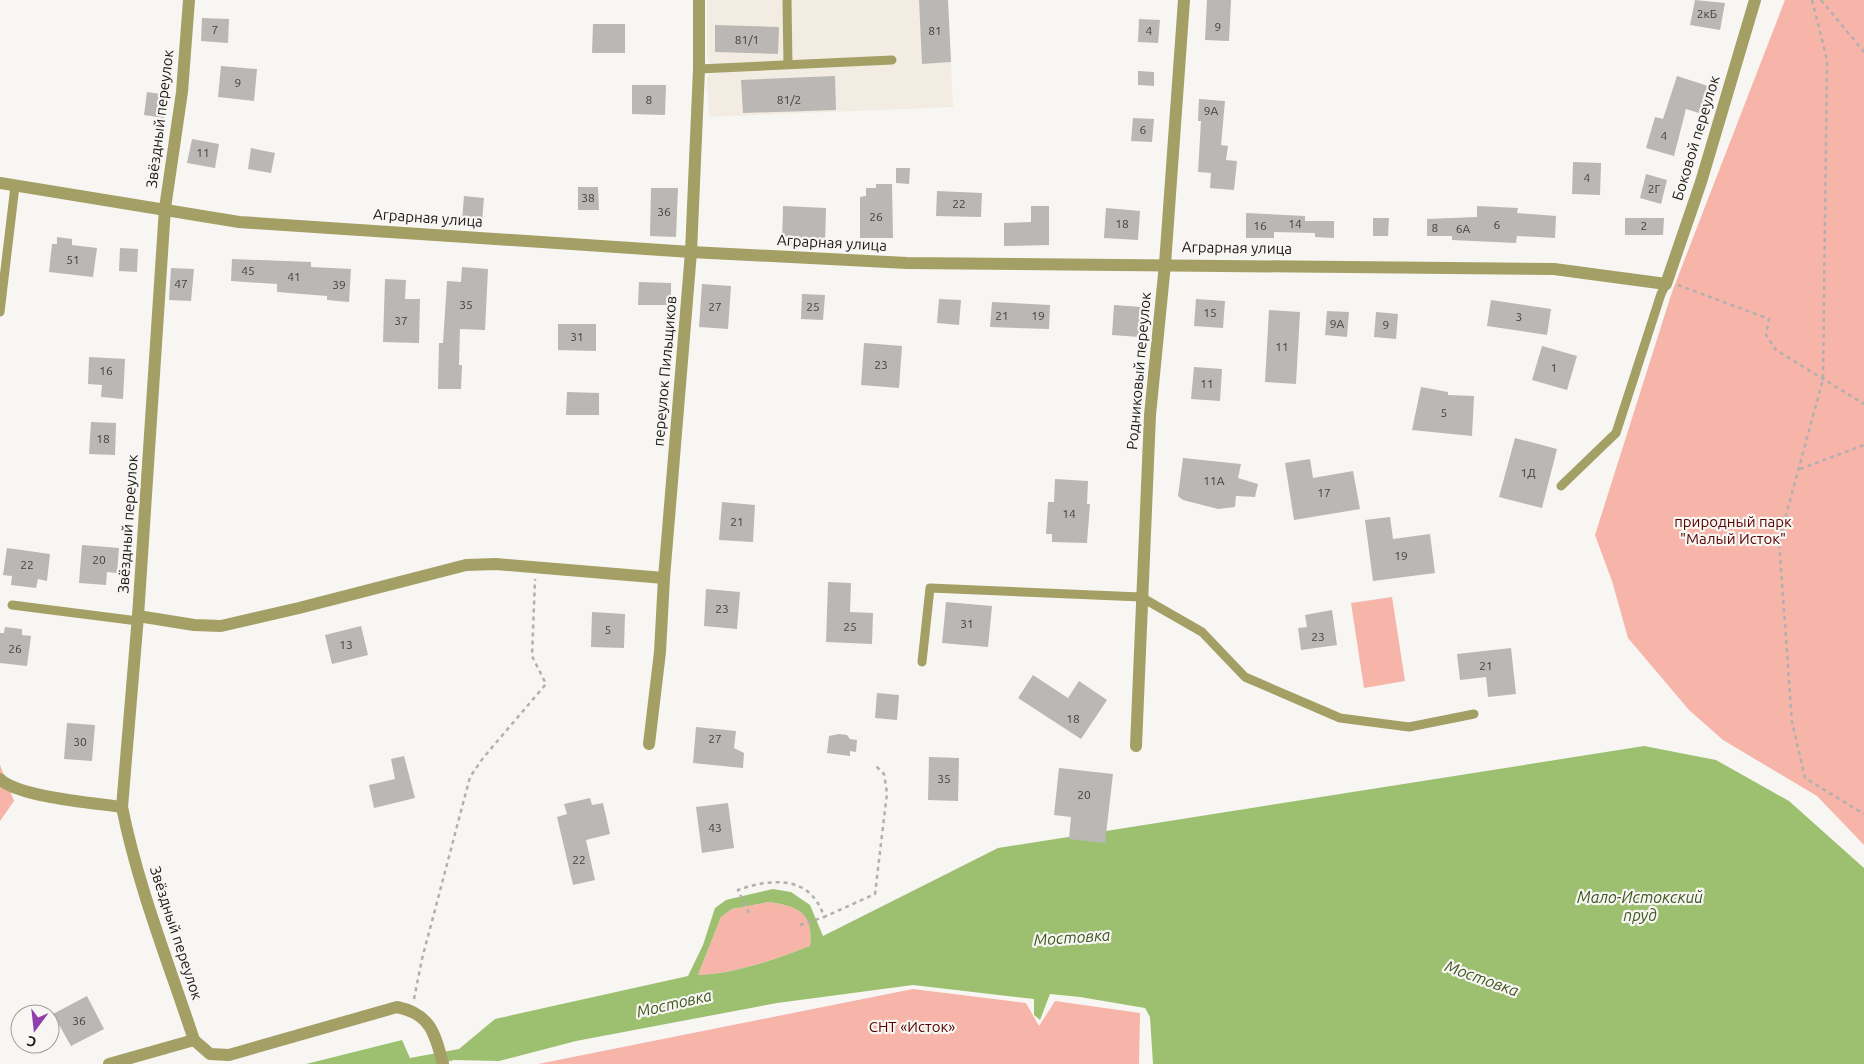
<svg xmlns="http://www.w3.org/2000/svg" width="1864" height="1064" font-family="Ubuntu,sans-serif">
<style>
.built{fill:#f2ece2}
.green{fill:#f7b4a8}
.water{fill:#9cc070;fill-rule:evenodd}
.building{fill:#bab7b5}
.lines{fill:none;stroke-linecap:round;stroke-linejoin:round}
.path{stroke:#b2b0ae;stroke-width:2.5;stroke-dasharray:4 4;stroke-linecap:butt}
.lane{stroke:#a49f65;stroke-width:9}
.street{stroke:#a49f65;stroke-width:12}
.labels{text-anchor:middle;stroke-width:4.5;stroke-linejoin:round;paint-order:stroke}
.number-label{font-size:12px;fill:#42403f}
.street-label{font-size:15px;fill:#1a1918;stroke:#f8f6f3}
.park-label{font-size:15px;fill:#560300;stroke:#f8f6f3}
.water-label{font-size:16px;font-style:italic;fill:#40571f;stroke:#f8f6f3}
</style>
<rect width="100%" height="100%" fill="#f8f6f3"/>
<polygon class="built" points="707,0 948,0 953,107 709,117 707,78 711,69 707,56"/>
<g class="green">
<polygon points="1785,0 1864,0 1864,845 1817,796 1723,740 1689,710 1628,638 1612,581 1595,535 1672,292"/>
<polygon points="1392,597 1405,681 1364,688 1351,603"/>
<polygon points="0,765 14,801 0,821"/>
<path d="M769,902C798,906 814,913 810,946C776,959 735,974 698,975L721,917L732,909Z"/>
<polygon points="913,989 1026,1003 1039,1026 1055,1001 1140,1013 1139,1064 538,1064"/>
</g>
<path class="water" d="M1644,746L1716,760L1789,801L1864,868V1064H1153L1150,1017L1145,1008L1080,997L1050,994L1040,1020L1034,1015V999L913,985L777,1003L576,1041L499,1061L454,1060L439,1064H306L402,1040L410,1058L459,1049L495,1019L688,976L703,945L715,908L726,900L773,889L791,892L810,905L823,936L998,848ZM769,902C798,906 814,913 810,946C776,959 735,974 698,975L721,917L732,909Z"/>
<g class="building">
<polygon points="919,0 948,0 951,62 922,64"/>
<polygon points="1207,0 1231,0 1229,41 1205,40"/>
<polygon points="1695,0 1725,3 1720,30 1690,25"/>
<polygon points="202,18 229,19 228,43 201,41"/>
<polygon points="1139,19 1160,20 1158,43 1138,42"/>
<polygon points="593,24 625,24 625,53 592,53"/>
<polygon points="715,25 779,27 778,54 715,52"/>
<polygon points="221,66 257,69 254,101 218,97"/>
<polygon points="1138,71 1154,72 1154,86 1138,85"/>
<polygon points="835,76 836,110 743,113 741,80"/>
<polygon points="1677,76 1708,86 1699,113 1686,109 1674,156 1646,148 1655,117 1663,119"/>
<polygon points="632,85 666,85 665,115 632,114"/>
<polygon points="147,92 168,95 164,118 144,115"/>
<polygon points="1199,99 1225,101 1221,145 1228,146 1226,160 1237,161 1234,190 1210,188 1211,173 1198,172 1201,121 1198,121"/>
<polygon points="1133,118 1154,119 1152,142 1131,141"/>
<polygon points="192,139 219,144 215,168 187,163"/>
<polygon points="251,148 275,153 271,173 248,169"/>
<polygon points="1573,162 1601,163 1600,195 1572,194"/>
<polygon points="896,168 910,168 909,184 896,183"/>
<polygon points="1646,174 1667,180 1661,204 1640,198"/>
<polygon points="876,184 892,184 893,238 860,238 860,197 866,196 866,188 876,188"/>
<polygon points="578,187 598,187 599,210 578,210"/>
<polygon points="651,188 678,188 676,237 650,236"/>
<polygon points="937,191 982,193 981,217 936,216"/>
<polygon points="464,196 484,198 482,221 462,220"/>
<polygon points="783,206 826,208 825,245 782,244"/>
<polygon points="1031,206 1049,206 1049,245 1004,246 1004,223 1031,222"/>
<polygon points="1477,206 1518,208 1517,213 1556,216 1555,238 1517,236 1516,243 1452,240 1452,236 1427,236 1427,219 1477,217"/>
<polygon points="1106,208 1140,211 1138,240 1104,238"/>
<polygon points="1246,213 1305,216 1305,221 1334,221 1334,238 1315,237 1315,233 1274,232 1274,238 1246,238"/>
<polygon points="1373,218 1389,218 1388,236 1373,236"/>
<polygon points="1625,218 1664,218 1663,235 1625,235"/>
<polygon points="57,237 72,239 72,245 97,248 93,277 49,272 52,244 57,244"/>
<polygon points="120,248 138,249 137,272 119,271"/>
<polygon points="232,259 311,262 311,267 351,269 349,302 327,300 327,296 277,292 277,284 231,281"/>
<polygon points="462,267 488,269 485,330 460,329 459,365 462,365 461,389 438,389 439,343 443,343 447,281 461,282"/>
<polygon points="171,268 194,269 191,301 169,300"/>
<polygon points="385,279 406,280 405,299 420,299 419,343 383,342"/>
<polygon points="639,282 671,283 671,305 638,305"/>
<polygon points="702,284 731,286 728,329 699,327"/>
<polygon points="802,294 825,295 823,320 801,319"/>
<polygon points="939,299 961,300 959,325 937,323"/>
<polygon points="1196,299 1225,301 1223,328 1194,326"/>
<polygon points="1491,300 1551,309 1547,335 1487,326"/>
<polygon points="992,302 1050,305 1049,329 990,327"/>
<polygon points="1114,305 1141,307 1139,337 1112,335"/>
<polygon points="1269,310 1300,312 1296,384 1265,382"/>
<polygon points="1327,311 1349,312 1347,337 1325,335"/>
<polygon points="1376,312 1398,314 1396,339 1374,337"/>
<polygon points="558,324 596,324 596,351 558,350"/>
<polygon points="864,343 902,346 899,388 861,385"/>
<polygon points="1542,346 1577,356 1567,390 1532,380"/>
<polygon points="89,357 125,359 123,399 101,397 102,385 88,384"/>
<polygon points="1194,367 1222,369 1220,401 1191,399"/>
<polygon points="1421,387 1448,392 1448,395 1474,396 1472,436 1412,430"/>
<polygon points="567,392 599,393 599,415 566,415"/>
<polygon points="91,422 116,423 115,455 89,454"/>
<polygon points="1515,438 1557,449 1542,508 1499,497"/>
<polygon points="1183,458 1241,464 1238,478 1258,484 1255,497 1236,496 1235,507 1218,509 1183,500 1178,496"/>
<polygon points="1310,459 1313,478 1353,471 1360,509 1294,520 1285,463"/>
<polygon points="1055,479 1088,481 1087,504 1090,504 1087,543 1052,542 1052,534 1046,534 1048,502 1054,502"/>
<polygon points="722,502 755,505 753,542 719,540"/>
<polygon points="1390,517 1393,539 1430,534 1435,573 1373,581 1365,520"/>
<polygon points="82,545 119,548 117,573 107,572 106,585 79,583"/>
<polygon points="7,548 50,554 47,581 38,579 36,588 11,585 12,576 3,575"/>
<polygon points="828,582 851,583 850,612 873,613 872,644 826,642"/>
<polygon points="706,589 740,592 737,629 704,626"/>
<polygon points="946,602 992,606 988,647 942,643"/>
<polygon points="1332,610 1337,645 1301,650 1298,628 1307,627 1305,615"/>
<polygon points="592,612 625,614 624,648 591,647"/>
<polygon points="361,626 368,655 332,664 325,635"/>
<polygon points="5,627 22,629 22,635 31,636 27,666 0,663 0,633 4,633"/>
<polygon points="1511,648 1516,694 1488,697 1486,677 1460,680 1457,654"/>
<polygon points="1033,675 1068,698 1079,681 1107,700 1081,739 1018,698"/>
<polygon points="877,693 899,695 897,720 875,718"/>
<polygon points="67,723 95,725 92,761 64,759"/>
<polygon points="696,727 736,731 734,748 744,753 743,768 693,763"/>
<polygon points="839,734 847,735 850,739 857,740 856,752 850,751 850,756 827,753 829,736"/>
<polygon points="404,756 415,798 374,808 369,785 395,779 391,759"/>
<polygon points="929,757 959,758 958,801 928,800"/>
<polygon points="1059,768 1113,774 1105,843 1069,839 1071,817 1054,815"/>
<polygon points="590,798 592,805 603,803 610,834 586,840 595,880 573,885 557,817 567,814 564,804"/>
<polygon points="728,803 734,848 702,853 696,807"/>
<polygon points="87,996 104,1029 71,1046 53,1014"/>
</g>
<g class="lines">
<g class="path">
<polyline points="1812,0 1827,60 1823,379 1779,541 1792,722 1805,778 1864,814"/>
<polyline points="1821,0 1864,52"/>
<polyline points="1678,285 1769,319 1766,335 1776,350 1864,404"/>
<polyline points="1800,469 1864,445"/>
<path d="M749,913L738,890C772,878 811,875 824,917L875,894L887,793L884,774L875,765"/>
<polyline points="800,925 824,917"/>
<polyline points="414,999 422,959 470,777 483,758 546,684 532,656 535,579"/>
</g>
<g class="lane">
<polyline points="787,0 788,64"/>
<polyline points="699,69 892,60"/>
<polyline points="0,312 15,186"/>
<polyline points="1561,486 1616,433 1661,294 1666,284"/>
<polyline points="12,605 138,621"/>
<polyline points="922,662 930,588 1141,597 1202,632 1245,677 1340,718 1409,727 1474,714"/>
</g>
<g class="street">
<path d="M189,0L182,92L165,208L138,616L122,807C138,887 169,964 194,1040"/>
<polyline points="0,183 239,222 691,252 907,263 1554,269 1666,284 1701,182 1755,0"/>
<polyline points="138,616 194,625 221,626 299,608 466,565 496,564 664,578"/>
<polyline points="649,744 660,652 664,578 691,252 699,69 699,0"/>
<polyline points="1136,746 1150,415 1165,264 1184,0"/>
<path d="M0,779C18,797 95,803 122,807"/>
<path d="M194,1040L210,1054L229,1055L397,1007C431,1014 435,1034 443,1064"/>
<polyline points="109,1064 194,1040"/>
</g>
</g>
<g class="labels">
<g class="number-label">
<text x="1707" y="18">2кБ</text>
<text x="1218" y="31">9</text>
<text x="215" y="34">7</text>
<text x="935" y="35">81</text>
<text x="1149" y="35">4</text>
<text x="747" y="44">81/1</text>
<text x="238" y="87">9</text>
<text x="649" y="104">8</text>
<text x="789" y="104">81/2</text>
<text x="1211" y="115">9А</text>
<text x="1143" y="134">6</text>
<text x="1664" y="140">4</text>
<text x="203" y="157">11</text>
<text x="1587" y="182">4</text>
<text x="1654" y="193">2Г</text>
<text x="588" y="202">38</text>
<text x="959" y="208">22</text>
<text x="664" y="216">36</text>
<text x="876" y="221">26</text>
<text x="1122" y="228">18</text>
<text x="1295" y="228">14</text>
<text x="1497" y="229">6</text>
<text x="1260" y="230">16</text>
<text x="1644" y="230">2</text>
<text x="1435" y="232">8</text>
<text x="1463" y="233">6А</text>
<text x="73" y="264">51</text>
<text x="248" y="275">45</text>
<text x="294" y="281">41</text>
<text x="181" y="288">47</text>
<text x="339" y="289">39</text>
<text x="466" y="309">35</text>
<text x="715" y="311">27</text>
<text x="813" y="311">25</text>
<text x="1210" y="317">15</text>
<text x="1002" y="320">21</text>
<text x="1038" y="320">19</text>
<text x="1519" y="321">3</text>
<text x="401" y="325">37</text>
<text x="1337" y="328">9А</text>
<text x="1386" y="329">9</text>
<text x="577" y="341">31</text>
<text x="1282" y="351">11</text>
<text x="881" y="369">23</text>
<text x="1554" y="372">1</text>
<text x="106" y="375">16</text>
<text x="1207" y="388">11</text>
<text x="1444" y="417">5</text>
<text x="103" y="443">18</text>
<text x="1528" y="477">1Д</text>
<text x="1214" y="485">11А</text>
<text x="1324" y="497">17</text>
<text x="1069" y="518">14</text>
<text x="737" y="526">21</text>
<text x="1401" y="560">19</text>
<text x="99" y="564">20</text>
<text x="27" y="569">22</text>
<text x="722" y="613">23</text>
<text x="967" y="628">31</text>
<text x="850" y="631">25</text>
<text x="608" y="634">5</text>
<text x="1318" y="641">23</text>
<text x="346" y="649">13</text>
<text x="15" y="653">26</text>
<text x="1486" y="670">21</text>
<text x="1073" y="723">18</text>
<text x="715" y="743">27</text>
<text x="80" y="746">30</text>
<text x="944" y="783">35</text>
<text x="1084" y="799">20</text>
<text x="715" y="832">43</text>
<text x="579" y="864">22</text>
<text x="79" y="1025">36</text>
</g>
<g class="street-label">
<text transform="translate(160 119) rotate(-83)" y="5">Звёздный переулок</text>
<text transform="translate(1696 138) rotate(-73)" y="5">Боковой переулок</text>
<text transform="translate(428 218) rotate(4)" y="5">Аграрная улица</text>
<text transform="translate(832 243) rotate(3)" y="5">Аграрная улица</text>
<text transform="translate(1237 248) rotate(1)" y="5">Аграрная улица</text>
<text transform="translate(665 371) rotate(-85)" y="5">переулок Пильщиков</text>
<text transform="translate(1139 371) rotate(-85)" y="5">Родниковый переулок</text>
<text transform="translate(128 524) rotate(-86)" y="5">Звёздный переулок</text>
<text transform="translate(176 933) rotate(72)" y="5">Звёздный переулок</text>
</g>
<g class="park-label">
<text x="1733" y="527">природный парк<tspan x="1733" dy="17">"Малый Исток"</tspan></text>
<text x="912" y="1032">СНТ «Исток»</text>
</g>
<g class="water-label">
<text x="1640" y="903">Мало-Истокский<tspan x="1640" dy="18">пруд</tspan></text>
<text transform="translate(1072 937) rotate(-4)" y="6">Мостовка</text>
<text transform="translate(1482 978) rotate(20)" y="6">Мостовка</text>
<text transform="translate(674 1003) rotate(-13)" y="6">Мостовка</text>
</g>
</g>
<g transform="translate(35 1029) rotate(195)"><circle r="24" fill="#f8f6f3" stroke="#9f9e9b"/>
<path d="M0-4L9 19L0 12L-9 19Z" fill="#903eac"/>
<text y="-8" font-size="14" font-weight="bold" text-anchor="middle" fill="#1a1918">С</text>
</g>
</svg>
